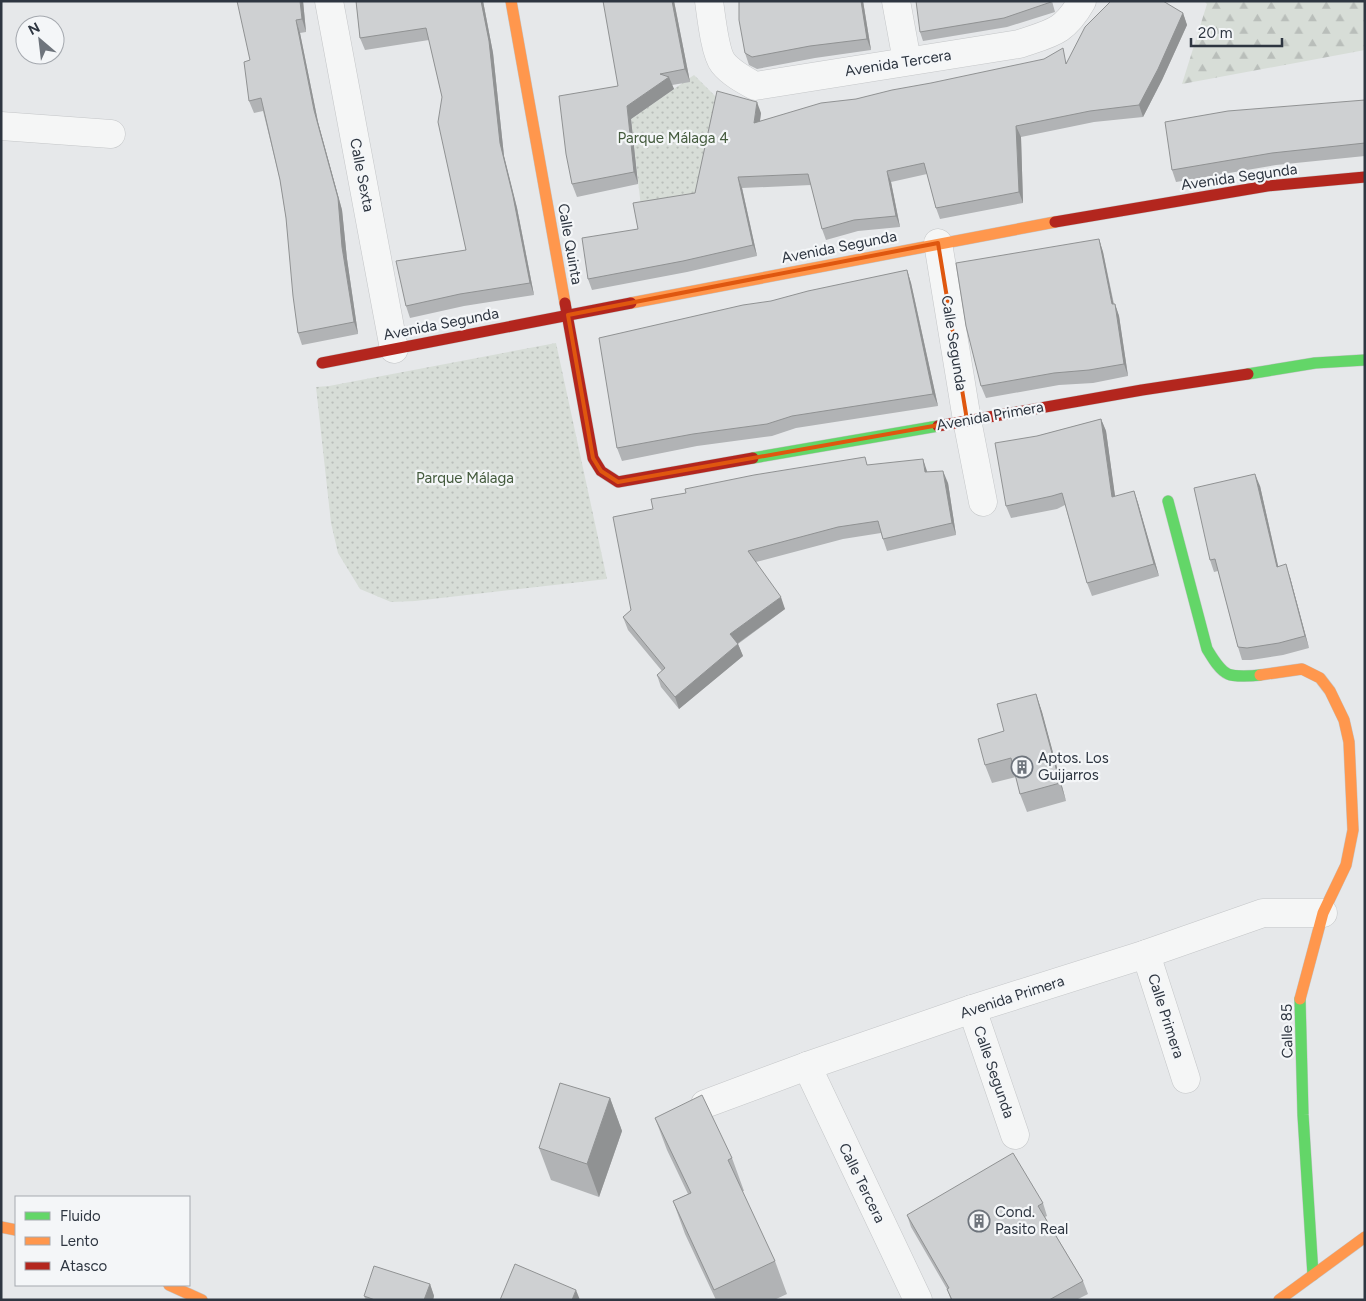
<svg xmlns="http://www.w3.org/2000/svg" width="1366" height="1301" font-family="Figtree,sans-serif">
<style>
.forest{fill:url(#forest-firs)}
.park{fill:url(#park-dots)}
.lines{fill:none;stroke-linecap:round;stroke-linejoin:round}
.street-casing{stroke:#c4c6c8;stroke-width:29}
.fast-casing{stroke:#c4c6c8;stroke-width:12}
.slow-casing{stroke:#c4c6c8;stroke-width:12}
.jam-casing{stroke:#c4c6c8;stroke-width:12}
.street{stroke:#f5f6f6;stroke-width:28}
.fast{stroke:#63d668;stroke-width:11}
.slow{stroke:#ff974d;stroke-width:11}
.jam{stroke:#b3261e;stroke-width:11}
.wall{fill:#b1b3b5}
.shaded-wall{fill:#909293}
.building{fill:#ced0d2;stroke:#909293}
.marked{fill:none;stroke:#df570f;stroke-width:4;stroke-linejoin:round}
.labels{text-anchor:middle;stroke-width:4.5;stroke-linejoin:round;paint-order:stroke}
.street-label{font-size:15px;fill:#2e3641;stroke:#f4f6f8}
.park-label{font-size:15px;fill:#445b3d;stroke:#f4f6f8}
.poi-label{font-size:15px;fill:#2e3641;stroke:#f4f6f8;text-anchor:start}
</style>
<defs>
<pattern id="forest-firs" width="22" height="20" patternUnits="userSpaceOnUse" patternTransform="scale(1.25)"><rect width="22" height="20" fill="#d7ddd7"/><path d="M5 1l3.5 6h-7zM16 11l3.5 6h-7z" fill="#b9beba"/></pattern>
<pattern id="park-dots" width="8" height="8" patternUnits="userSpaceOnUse" patternTransform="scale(1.25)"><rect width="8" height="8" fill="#d7ddd7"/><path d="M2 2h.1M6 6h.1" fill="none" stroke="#b9beba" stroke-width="1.8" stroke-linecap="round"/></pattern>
</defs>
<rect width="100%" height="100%" fill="#e6e8ea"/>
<polygon class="forest" points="1204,1 1365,1 1365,50 1182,84 1207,4"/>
<g class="park">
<polygon points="694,75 721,102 700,198 641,207 631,119"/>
<polygon points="556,343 607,579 415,601 391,602 360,589 338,553 331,523 316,387 329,386"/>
</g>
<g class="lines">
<g class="street-casing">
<g id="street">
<polyline points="329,1 394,349"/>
<path d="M709,1C711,15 715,53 723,63C731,73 744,80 755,86L1019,44C1051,33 1064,33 1082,1"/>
<polyline points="896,1 907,61"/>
<polyline points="1,126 111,134"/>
<polyline points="938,243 967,420 983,502"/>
<polyline points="1146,954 1186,1079"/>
<polyline points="972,1009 1015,1135"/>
<polyline points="807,1066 918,1300"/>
<polyline points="705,1104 807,1066 972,1009 1146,954 1263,913 1323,913"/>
</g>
</g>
<g class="fast-casing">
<g id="fast">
<polyline points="1248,374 1315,363 1365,360"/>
<polyline points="753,458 938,426"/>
<path d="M1168,501L1207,649C1212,657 1219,670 1228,674C1234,677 1253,676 1260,675"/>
<polyline points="1300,999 1303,1115 1313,1275"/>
</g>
</g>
<g class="slow-casing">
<g id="slow">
<polyline points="511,1 565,303"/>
<polyline points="631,303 1055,222"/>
<polyline points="1260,675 1302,669 1320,678 1330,691 1344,720 1349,742 1353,830 1346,865 1323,913 1300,999"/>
<polyline points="1,1227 16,1230"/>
<polyline points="169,1285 202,1300"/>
<polyline points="1279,1300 1365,1237"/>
</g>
</g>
<g class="jam-casing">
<g id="jam">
<polyline points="1055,222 1267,186 1365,177"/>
<polyline points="565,303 593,458 601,471 618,482 753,458"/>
<polyline points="322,363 631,303"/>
<polyline points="938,426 1142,390 1248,374"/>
</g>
</g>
<use href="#street" class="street"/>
<use href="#fast" class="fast"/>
<use href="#slow" class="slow"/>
<use href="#jam" class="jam"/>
</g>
<g class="wall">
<polygon points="303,1 306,32 300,33 318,122 342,210 347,259 358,334 302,345 298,333 286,218 280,180 263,111 254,113 249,101 250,60"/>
<polygon points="356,1 483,1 493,53 504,156 517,208 534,295 464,306 410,318 406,306 466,250 442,97 429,40 365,50 360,38"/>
<polygon points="674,1 690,82 672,85 674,89 631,119 638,184 577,197 572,184 618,86"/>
<polygon points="739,1 863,1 871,50 815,58 757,69 749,65 745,53"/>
<polygon points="1052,1 1055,12 1007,27 923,41 920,32"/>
<polygon points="1183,13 1187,25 1162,80 1143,117 1094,122 1021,137 1023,203 940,219 936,208 927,174 891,182 900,227 858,231 826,240 822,229 811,185 742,188 757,256 687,272 592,290 588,279 638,229 695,193 761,113 760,121 856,99 1067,62"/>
<polygon points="1365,100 1365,156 1276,165 1176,182 1172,170"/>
<polygon points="1099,239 1103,252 1114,304 1115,304 1119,316 1128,376 1093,383 1059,385 986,398 981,386"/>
<polygon points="907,270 911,283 938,406 796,428 772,436 697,446 622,461 617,448 771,301"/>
<polygon points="1101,419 1106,431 1115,497 1134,491 1138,503 1159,576 1092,596 1087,583 1065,505 1057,509 1011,518 1006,506 1037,436"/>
<polygon points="868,465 927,472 948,483 956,535 887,551 881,533 843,539 756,562 785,609 738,644 743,656 679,709 661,687 657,675 662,671 628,630 623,617 631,610 653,509"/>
<polygon points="1260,486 1278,566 1290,577 1309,648 1283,655 1251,660 1242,660 1238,647 1218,571 1214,572 1210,560"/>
<polygon points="1036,694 1042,712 1066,801 1027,812 1020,794 1016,777 992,783 985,765 1004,731"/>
<polygon points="610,1098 622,1131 599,1197 551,1180 539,1148"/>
<polygon points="655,1118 732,1158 744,1191 742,1191 775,1261 787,1294 774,1300 716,1300 685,1234 673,1201 688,1194 667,1150"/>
<polygon points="1043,1203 1047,1216 1045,1217 1083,1281 1088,1294 1076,1300 951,1300 947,1289 911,1227 907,1215"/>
<polygon points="430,1284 434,1296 433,1300 366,1300 364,1296"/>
</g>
<g class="shaded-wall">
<polygon points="300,1 303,1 306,32 302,19"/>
<polygon points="481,1 483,1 493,53 504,156 517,208 534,295 530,283 500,143"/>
<polygon points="672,1 674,1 690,82 685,69"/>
<polygon points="861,1 863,1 871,50 867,39"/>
<polygon points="1183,13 1187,25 1162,80 1143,117 1139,105"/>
<polygon points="296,20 300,33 318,122 342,210 347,259 358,334 354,322 342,247"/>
<polygon points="669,77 674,89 631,119 638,184 634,172 627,106"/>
<polygon points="757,102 761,113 758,134 754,123"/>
<polygon points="1016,126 1021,137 1023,203 1019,192"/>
<polygon points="887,171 891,182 900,227 896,216"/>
<polygon points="738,177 742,188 757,256 753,245"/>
<polygon points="1099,239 1103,252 1116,317 1112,304"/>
<polygon points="907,270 911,283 938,406 933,394"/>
<polygon points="1115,304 1119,316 1128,376 1124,364"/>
<polygon points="1101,419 1106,431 1117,510 1112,497"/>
<polygon points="923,459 927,471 930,484 925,472"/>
<polygon points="943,471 948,483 956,535 952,523"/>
<polygon points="1255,474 1260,486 1281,579 1277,567"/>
<polygon points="1134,491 1138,503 1159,576 1154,564"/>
<polygon points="1286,564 1290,577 1309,648 1305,636"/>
<polygon points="781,597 785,609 734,646 730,634"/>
<polygon points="738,644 743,656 679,709 675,697"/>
<polygon points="1036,694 1042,712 1066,801 1060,783"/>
<polygon points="610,1098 622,1131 599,1197 587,1164"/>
<polygon points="430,1284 434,1296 433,1300 424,1300"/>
<polygon points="576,1290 580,1300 572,1300"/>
</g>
<g class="building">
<polygon points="237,1 300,1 302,19 296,20 314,110 338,198 342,247 354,322 298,333 293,296 286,218 280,180 261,98 249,101 244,62 250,60"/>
<polygon points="356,1 481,1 489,41 500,143 513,196 530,283 460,294 406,306 396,261 466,250 438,122 442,97 426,28 360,38"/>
<polygon points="603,1 672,1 685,69 660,74 669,77 627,106 634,172 572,184 566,154 559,96 618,86"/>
<polygon points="739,1 861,1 867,39 810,46 752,57 745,53 739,20"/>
<polygon points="916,1 1051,1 1051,2 1004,18 920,32"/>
<polygon points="1111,1 1163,1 1183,13 1158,69 1139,105 1090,111 1016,126 1019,192 936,208 924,163 887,171 896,216 854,220 822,229 808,174 738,177 753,245 683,261 588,279 582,238 638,229 633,203 695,193 717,91 757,102 754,123 821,103 856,99 892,90 931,83 1044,59 1063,48 1066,64 1085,27"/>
<polygon points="1365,100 1365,143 1272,153 1172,170 1165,122 1228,111"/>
<polygon points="1099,239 1112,304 1115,304 1124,364 1089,370 1054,373 981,386 966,326 956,263"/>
<polygon points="907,270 933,394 792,416 767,424 693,434 617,448 599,338 743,305 771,301 808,291"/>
<polygon points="1101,419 1112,497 1134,491 1154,564 1087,583 1062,493 1052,496 1006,506 995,443 1037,436"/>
<polygon points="865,457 867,465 923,459 925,472 943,471 952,523 883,539 878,521 838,527 748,551 781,597 730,634 738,644 675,697 657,675 665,668 623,617 631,610 613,517 653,509 651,499 686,493 685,489 754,475"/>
<polygon points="1255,474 1277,567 1286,564 1305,636 1279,643 1247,648 1238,647 1215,559 1210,560 1194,488"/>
<polygon points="1036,694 1060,783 1020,794 1011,758 985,765 978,739 1004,731 997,704"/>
<polygon points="560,1083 610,1098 587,1164 539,1148"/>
<polygon points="702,1095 732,1158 728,1160 775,1261 714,1290 673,1201 691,1193 655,1118"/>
<polygon points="1013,1153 1043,1203 1038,1206 1083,1281 1049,1300 952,1300 947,1289 949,1288 907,1215"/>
<polygon points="515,1264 576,1290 572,1300 500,1300"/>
<polygon points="374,1266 430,1284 424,1300 375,1300 364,1296"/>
</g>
<path class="marked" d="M938,243L967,420L618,482L601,471L593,458L568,315Z"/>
<defs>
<g id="building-ring" transform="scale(1.125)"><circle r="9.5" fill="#f4f6f8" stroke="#6e747c" stroke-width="1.5"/><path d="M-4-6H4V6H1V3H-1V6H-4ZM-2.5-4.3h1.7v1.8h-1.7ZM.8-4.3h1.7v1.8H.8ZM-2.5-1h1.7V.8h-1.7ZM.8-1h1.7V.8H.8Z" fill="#6e747c"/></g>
</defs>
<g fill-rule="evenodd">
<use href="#building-ring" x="1022" y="767"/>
<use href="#building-ring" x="979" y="1221"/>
</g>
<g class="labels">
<g class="street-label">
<text transform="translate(898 63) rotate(-9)" y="5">Avenida Tercera</text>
<text transform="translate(362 175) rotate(79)" y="5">Calle Sexta</text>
<text transform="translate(1239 177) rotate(-8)" y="5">Avenida Segunda</text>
<text transform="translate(570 244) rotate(80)" y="5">Calle Quinta</text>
<text transform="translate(839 247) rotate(-11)" y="5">Avenida Segunda</text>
<text transform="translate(441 324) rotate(-11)" y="5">Avenida Segunda</text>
<text transform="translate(954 343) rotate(81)" y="5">Calle Segunda</text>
<text transform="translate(990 416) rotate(-10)" y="5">Avenida Primera</text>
<text transform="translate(1012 997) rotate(-18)" y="5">Avenida Primera</text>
<text transform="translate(1166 1016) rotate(72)" y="5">Calle Primera</text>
<text transform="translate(1287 1031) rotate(-91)" y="5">Calle 85</text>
<text transform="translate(994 1072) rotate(71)" y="5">Calle Segunda</text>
<text transform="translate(862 1183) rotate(64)" y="5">Calle Tercera</text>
</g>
<g class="park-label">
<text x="673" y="143">Parque Málaga 4</text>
<text x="465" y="483">Parque Málaga</text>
</g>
<g class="poi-label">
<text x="1038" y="763">Aptos. Los<tspan x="1038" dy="17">Guijarros</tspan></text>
<text x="995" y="1217">Cond.<tspan x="995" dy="17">Pasito Real</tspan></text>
</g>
</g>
<rect width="1366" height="1301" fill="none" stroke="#2e3641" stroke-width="5"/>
<rect x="15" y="1196" width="175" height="90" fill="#f4f6f8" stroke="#a5a9af"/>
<rect x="25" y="1212" width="25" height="8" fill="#63d668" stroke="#a5a9af"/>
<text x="60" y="1221" font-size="15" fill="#2e3641">Fluido</text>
<rect x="25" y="1237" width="25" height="8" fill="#ff974d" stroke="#a5a9af"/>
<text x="60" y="1246" font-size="15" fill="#2e3641">Lento</text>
<rect x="25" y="1262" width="25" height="8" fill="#b3261e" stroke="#a5a9af"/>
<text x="60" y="1271" font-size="15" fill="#2e3641">Atasco</text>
<g transform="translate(40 40) rotate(332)"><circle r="24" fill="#f4f6f8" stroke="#a5a9af"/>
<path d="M0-4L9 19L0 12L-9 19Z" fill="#6e747c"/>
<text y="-8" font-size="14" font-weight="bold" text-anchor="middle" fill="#2e3641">N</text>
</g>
<path d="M1191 38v8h91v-8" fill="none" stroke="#2e3641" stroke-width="2.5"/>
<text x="1198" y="38" font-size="15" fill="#2e3641" stroke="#f4f6f8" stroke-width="4" paint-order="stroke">20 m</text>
</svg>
